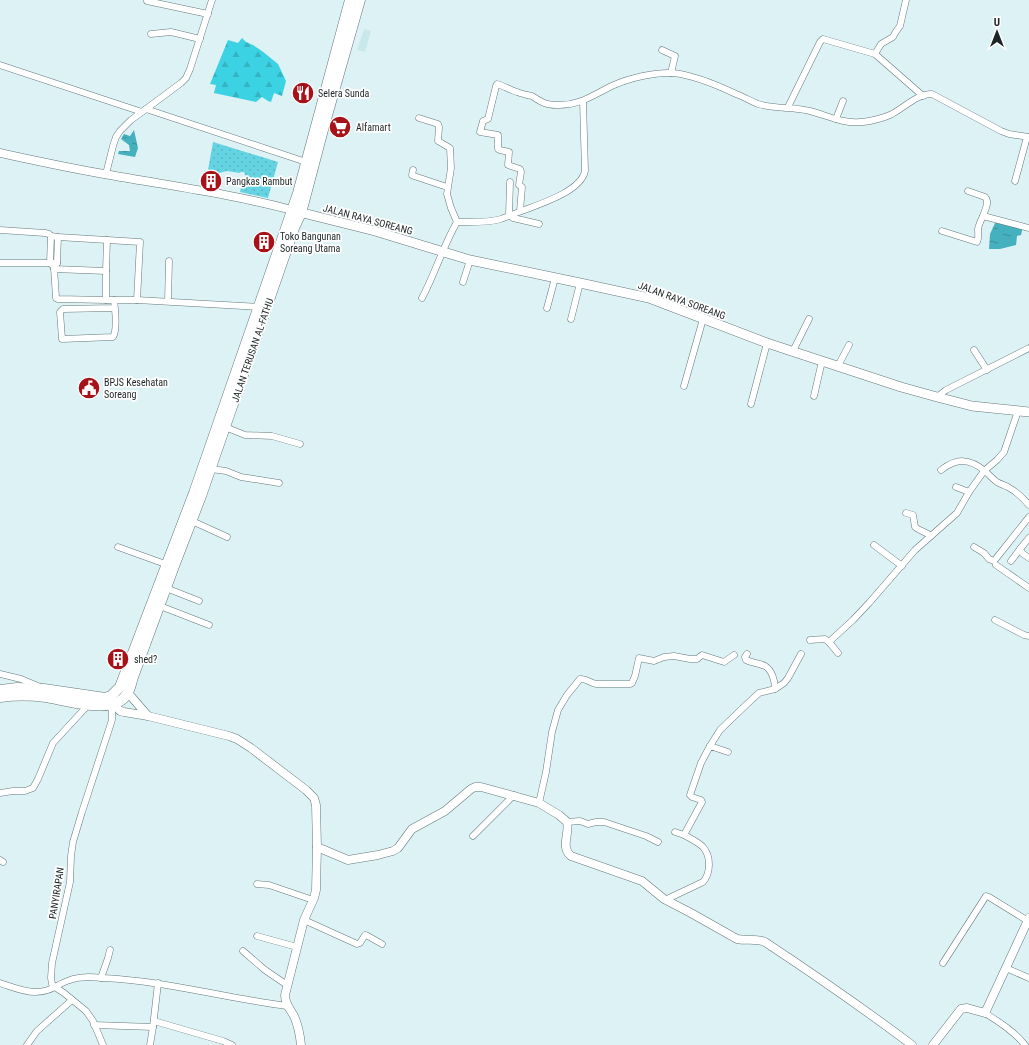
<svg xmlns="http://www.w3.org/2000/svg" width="1029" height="1045" font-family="'Roboto Condensed',sans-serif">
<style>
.built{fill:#c9e8ec}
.grass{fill:url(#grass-dots)}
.forest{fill:url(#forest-firs)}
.water{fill:url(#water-ripples)}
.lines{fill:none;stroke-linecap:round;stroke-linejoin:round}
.minor-casing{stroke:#65787b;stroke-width:7}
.tertiary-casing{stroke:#65787b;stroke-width:9}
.secondary-casing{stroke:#65787b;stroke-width:10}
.trunk-casing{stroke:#65787b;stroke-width:11}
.minor{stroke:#fff;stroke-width:6}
.tertiary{stroke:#fff;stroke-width:8}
.secondary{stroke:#fff;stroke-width:9}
.trunk{stroke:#fff;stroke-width:10}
.labels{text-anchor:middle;stroke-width:3.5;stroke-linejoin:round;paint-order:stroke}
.poi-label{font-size:10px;fill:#1d2526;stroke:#fff;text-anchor:start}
.street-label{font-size:10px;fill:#1d2526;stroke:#fff}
</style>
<defs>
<pattern id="grass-dots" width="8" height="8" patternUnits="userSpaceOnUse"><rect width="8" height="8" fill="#65d4e2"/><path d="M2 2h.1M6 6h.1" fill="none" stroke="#57b6c2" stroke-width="1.8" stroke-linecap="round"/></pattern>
<pattern id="forest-firs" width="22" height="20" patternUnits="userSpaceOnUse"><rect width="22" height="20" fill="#3bd2e3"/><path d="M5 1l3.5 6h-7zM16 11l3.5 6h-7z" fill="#34b4c3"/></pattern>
<pattern id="water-ripples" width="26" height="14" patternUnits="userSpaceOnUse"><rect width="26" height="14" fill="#45b1be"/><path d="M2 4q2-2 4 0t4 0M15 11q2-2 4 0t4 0" fill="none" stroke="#39909a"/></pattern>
</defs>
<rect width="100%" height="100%" fill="#ddf2f5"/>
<polygon class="built" points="364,29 371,31 365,52 357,50"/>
<polygon class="grass" points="213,142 278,162 268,198 240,192 243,178 246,177 244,172 241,172 240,173 227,171 219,173 208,170"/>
<polygon class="forest" points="242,38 246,42 253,45 262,51 278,64 286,81 282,96 274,93 271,102 268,101 262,97 256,102 214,93 216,85 210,84 228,40 238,43"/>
<g class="water">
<polygon points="134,130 138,148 135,157 118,154 119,151 130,151 129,145 121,139 124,134 130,136"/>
<polygon points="996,221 1023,227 1021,235 1017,236 1016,245 1000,249 989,249 990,234"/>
</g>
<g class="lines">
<g class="minor-casing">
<g id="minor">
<polyline points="906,0 900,26 895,33 893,37 881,44 875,54 923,96"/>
<polyline points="147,1 208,14"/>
<polyline points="151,34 171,32 200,39"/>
<polyline points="662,50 675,56 671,73"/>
<polyline points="0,65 142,112"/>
<polyline points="788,107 820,42 823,39 875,54"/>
<polyline points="146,109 306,162"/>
<polyline points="419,118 438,124 439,127 438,141 450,148 451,168 447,194 451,208 457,222"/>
<polyline points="836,119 843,101"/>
<polyline points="413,170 412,175 414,176 447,187"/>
<polyline points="106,174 113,146 116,137 120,131 131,120 146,109 181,83 186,78 190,69 212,0"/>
<polyline points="1015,181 1027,137"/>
<polyline points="510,182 509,215 513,218 539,224"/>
<path d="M968,191L985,197C990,202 985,210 983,216L1029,228"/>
<path d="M520,211L522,187L519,185L521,172L520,169L508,165L509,152L500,150L498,149V135L480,132L483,121L488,119L496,86L497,84C504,86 510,90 517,92C522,94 527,95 532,96C535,98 538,100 542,102C546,104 552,105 557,105C580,106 594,94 614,85C630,78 655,72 673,73C693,75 717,85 736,94C744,97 751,101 758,104C775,109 793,107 810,111C826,115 843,124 860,122C868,122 884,118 892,114C905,107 917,94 932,94L1001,131L1009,134L1029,137"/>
<polyline points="0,230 45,233 49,234 51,236 58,237 140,242 137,300"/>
<path d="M942,231L977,242C979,238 978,234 978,229C979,224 981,220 983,216"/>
<polyline points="51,236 50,263 52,265"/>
<polyline points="107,240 106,271 106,300 137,300 259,307"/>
<polyline points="0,263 57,263"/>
<polyline points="57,263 58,237"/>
<polyline points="54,267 56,298 58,299 106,300"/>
<polyline points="54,269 106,271"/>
<polyline points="463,282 470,260"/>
<path d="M422,298C435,274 443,246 457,222C472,222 487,223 501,219C507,217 513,214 519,212C537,205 581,192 585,171L583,101"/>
<path d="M114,300C115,309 118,329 113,337L62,339L60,312L63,309L114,308"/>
<polyline points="168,301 169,261"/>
<polyline points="547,308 555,278"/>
<polyline points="571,319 580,283"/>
<polyline points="974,350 987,370"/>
<polyline points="793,351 809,319"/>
<polyline points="838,366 849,345"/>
<polyline points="684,386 703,319"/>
<polyline points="814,396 822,361"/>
<polyline points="937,397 946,390 1029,348"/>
<polyline points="751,404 767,343"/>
<polyline points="225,427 245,435 272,436 300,444"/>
<polyline points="211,469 226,471 241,477 279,483"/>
<path d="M941,470C957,458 969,458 985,471C989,475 993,479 997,482C1000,484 1004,485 1008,487C1017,492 1023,498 1029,505"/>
<polyline points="956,487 969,492"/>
<path d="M906,513L913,515L915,527C920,531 926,532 931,536"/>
<polyline points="192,521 227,537"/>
<polyline points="1029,538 1020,549 1022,553 1029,558"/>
<polyline points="874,545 902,566"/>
<polyline points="118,547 168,565"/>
<polyline points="974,547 984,553 989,559 994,561 1029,517"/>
<polyline points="1011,561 1020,549"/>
<polyline points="996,565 1029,588"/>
<polyline points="166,588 199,601"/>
<polyline points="160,606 209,625"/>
<polyline points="995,620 1024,635 1029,636"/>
<polyline points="810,640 825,639 829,642"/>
<polyline points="838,653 829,642 853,620 869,603 915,550 957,513 969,492 984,471 997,460 1004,452 1018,411"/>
<polyline points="0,674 21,679 40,687"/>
<polyline points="775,689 784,683 788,678 801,654"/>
<path d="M710,746L720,730L747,704L759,693L775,689C775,681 772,670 765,666C759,663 752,663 746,660L745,657L747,654"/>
<polyline points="0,793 13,791 25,791 33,788 38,779 53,743 89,704"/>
<path d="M539,803L546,772L552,732L558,710L567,695L580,679C586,678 590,683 596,684H630L632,683L635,676L639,658L654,661L664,657L674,656L690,659H697L702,655L724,662L734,655"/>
<polyline points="567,822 580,821 588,824 596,822 604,822 646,836 658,842"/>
<polyline points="675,832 684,835"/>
<polyline points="473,836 514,795"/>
<polyline points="0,860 3,862"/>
<polyline points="257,884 269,885 313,900"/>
<path d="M665,900L703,882C711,873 711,856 703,847C698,842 690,838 684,835L702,802L701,800L692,797L690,795L701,763L710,746L728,752"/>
<polyline points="304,920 357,944 360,943 365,935 366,935 382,944"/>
<polyline points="257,936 297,947"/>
<polyline points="243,951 265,970 287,985"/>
<polyline points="943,963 986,896 989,897 1028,921"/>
<polyline points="1006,968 1029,978"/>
<polyline points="101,978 108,958 110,950"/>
<path d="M0,983C12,987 23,992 36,992C51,992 57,984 70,980C80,976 92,977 103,978C165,981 226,998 287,1006"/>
<path d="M985,1013C999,1022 1015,1032 1025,1045"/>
<polyline points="154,1021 223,1041 232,1045"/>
<polyline points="94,1025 153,1027 158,983"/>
<polyline points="27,1045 37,1031 72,1000"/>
<polyline points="103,1045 93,1021 86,1011 64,993 55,987 52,984 51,978 52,963 70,882 71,856 73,842 82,812 112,720 112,711 109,705"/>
<polyline points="150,1045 153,1027"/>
</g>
</g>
<g class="tertiary-casing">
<g id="tertiary">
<path d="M0,153C37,161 73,169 110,175C171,186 232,194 292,210"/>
<polyline points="129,694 148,716"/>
<path d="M114,704L120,711L124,712L148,716L229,736L237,739L251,748L306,790L314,798L316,805L317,847L316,890L314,898L304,920L285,995C285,1004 290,1009 294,1016C298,1025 300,1035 301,1045"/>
<path d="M317,847L348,860L378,855L393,851L398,848L412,829L445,811L471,789L475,787H481L539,803L559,815L567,822C570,834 560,847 571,856L642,881L664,899L691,913L737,939C747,941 756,938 765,942C815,975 864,1009 912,1045"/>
<polyline points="933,1045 961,1009 967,1008 985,1013 1029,918"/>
</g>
</g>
<g class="secondary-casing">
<polyline id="secondary" points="295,211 375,231 470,260 580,283 649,298 767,343 901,387 937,397 972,406 1029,412"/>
</g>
<g class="trunk-casing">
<g id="trunk">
<polyline points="0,690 17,688 44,689 105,698 111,696 120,687 194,493 286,228 298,193 350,0"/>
<path d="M0,697C15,695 31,695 46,697C64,700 102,711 118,702C129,697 130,687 133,677L174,566L201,496L294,228L301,213L324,126L360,0"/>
</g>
</g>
<use href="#minor" class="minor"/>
<use href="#tertiary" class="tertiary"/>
<use href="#secondary" class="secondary"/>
<use href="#trunk" class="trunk"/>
</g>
<defs>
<g id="restaurant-disc" transform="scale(1.15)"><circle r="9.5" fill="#a71219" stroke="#fff"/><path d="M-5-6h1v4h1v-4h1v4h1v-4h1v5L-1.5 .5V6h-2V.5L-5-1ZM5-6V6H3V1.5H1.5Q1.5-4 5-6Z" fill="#fff"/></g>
<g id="supermarket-disc" transform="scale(1.15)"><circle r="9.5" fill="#a71219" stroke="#fff"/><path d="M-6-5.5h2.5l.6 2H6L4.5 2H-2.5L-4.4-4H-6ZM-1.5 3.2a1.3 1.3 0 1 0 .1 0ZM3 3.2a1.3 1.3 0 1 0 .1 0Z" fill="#fff"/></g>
<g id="building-disc" transform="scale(1.15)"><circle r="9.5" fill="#a71219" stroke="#fff"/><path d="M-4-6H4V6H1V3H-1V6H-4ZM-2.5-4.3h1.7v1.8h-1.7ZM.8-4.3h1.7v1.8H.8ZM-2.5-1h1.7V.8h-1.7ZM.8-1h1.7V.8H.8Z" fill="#fff"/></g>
<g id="civic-disc" transform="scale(1.15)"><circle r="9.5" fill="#a71219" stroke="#fff"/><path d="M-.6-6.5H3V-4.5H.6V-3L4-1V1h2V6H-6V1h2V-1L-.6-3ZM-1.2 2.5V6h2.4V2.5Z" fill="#fff"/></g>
</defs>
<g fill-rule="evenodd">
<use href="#restaurant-disc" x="303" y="93"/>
<use href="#supermarket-disc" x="340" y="127"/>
<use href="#building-disc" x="211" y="181"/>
<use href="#building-disc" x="264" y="242"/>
<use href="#civic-disc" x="89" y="388"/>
<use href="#building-disc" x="118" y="659"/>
</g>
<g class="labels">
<g class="poi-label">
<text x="318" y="97">Selera Sunda</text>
<text x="356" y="131">Alfamart</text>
<text x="226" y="185">Pangkas Rambut</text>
<text x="280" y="240">Toko Bangunan<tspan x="280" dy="12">Soreang Utama</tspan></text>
<text x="104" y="386">BPJS Kesehatan<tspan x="104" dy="12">Soreang</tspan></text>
<text x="134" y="663">shed?</text>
</g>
<g class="street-label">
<text transform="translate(368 219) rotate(15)" y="4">JALAN RAYA SOREANG</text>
<text transform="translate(682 300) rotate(20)" y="4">JALAN RAYA SOREANG</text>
<text transform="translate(252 350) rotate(-71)" y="4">JALAN TERUSAN AL-FATHU</text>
<text transform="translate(56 893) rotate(-81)" y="4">PANYIRAPAN</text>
</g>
</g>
<g transform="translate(997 32)" stroke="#ffffff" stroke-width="3" paint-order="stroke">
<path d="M0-3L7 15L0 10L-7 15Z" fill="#1d2526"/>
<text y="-6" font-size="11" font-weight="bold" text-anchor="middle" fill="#1d2526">U</text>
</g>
</svg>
